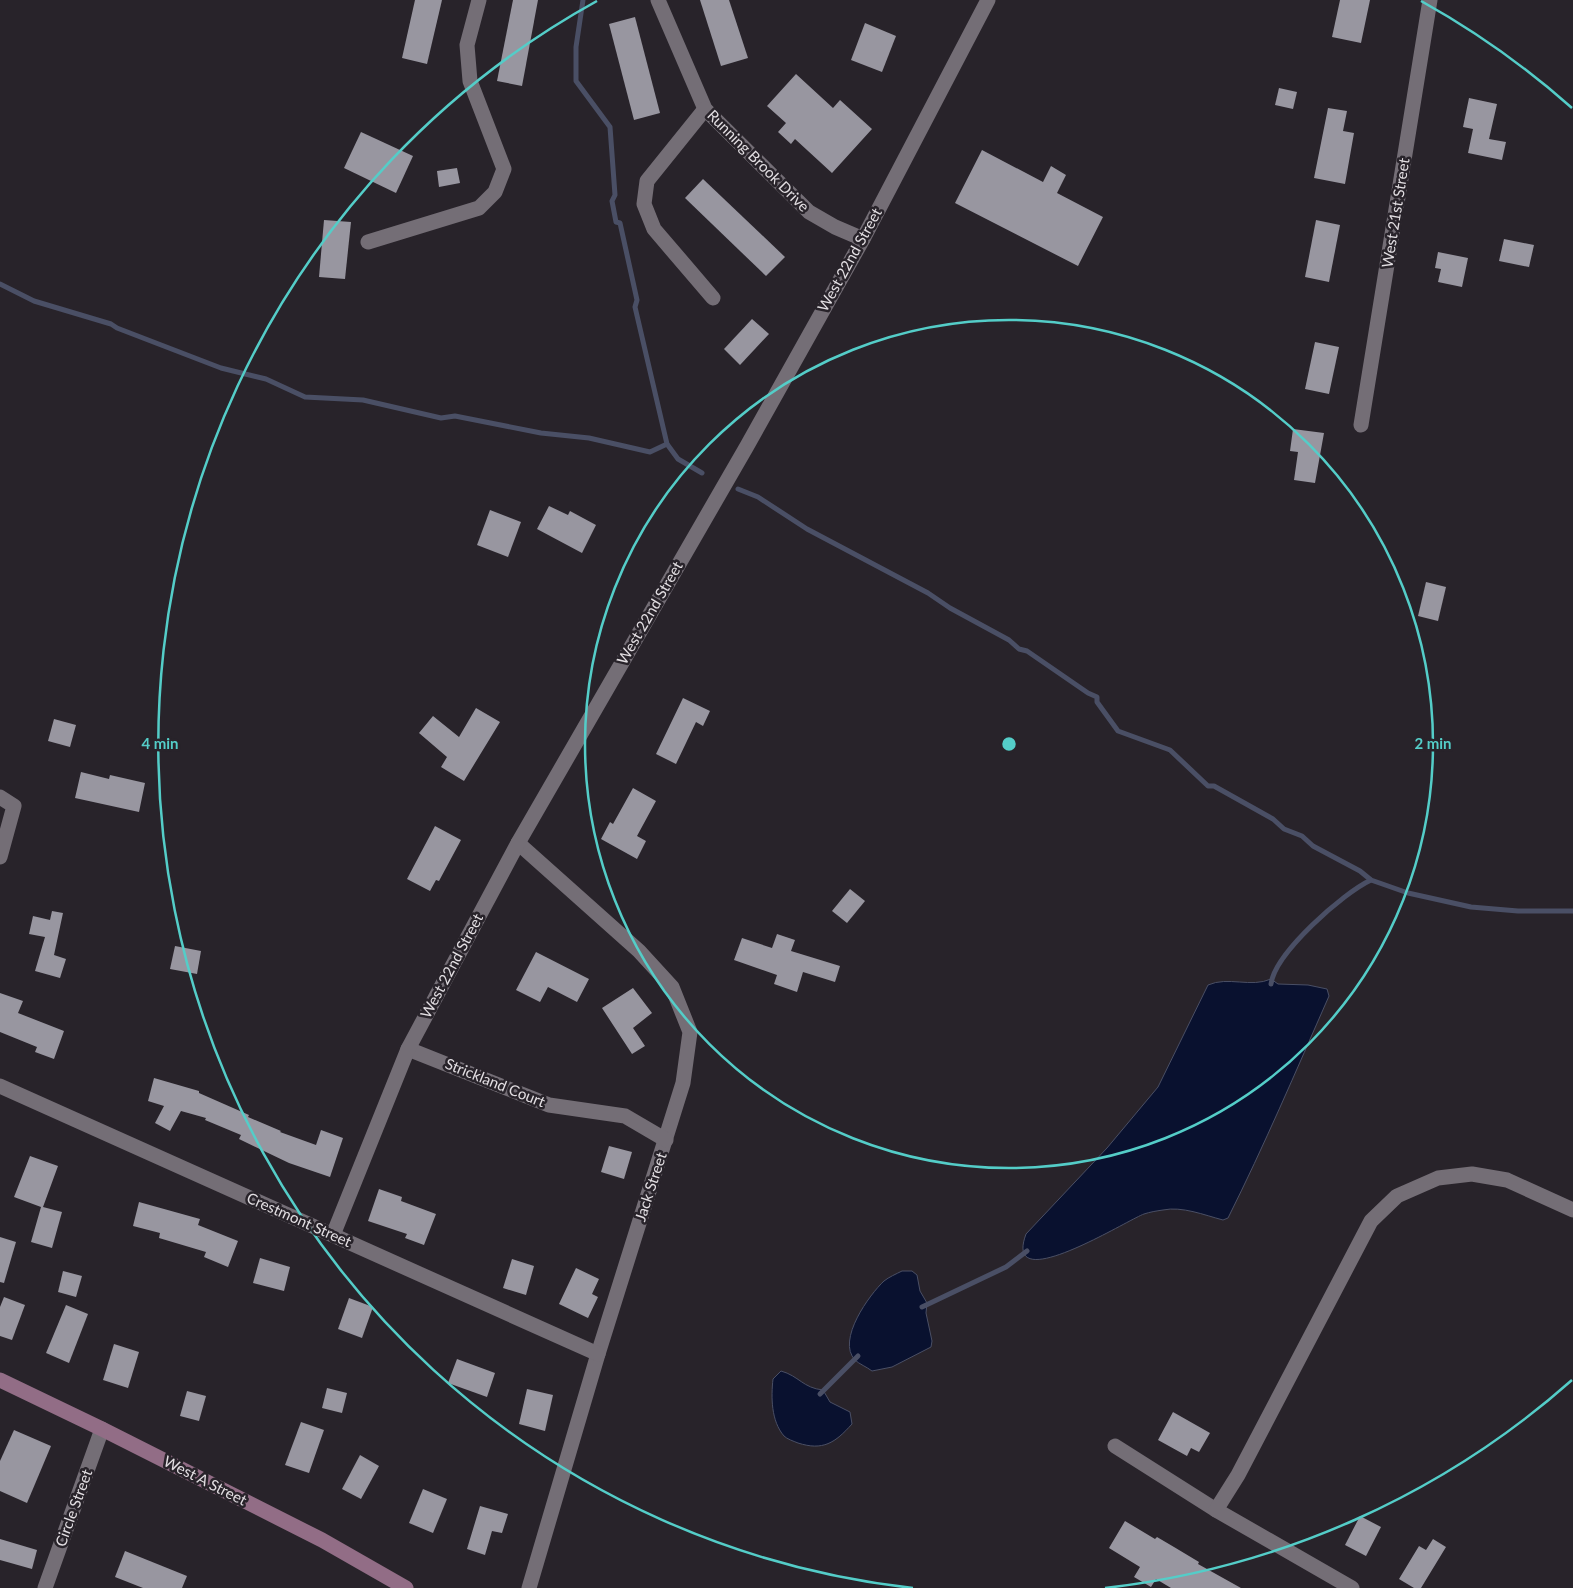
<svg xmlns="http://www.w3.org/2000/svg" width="1573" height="1588" font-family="Lato,sans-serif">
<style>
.water{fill:#09112f;stroke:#4a4f65}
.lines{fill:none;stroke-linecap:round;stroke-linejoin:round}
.stream{stroke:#4a4f65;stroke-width:5}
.building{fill:#9896a0}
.street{stroke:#746e76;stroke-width:15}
.secondary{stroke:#926d86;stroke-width:15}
.ring{fill:none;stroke:#54cdc8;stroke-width:2.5}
.labels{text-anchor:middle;stroke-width:5;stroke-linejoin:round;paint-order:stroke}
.street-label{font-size:15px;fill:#e3dfe3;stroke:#28232a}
.centre{fill:#54cdc8;stroke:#28232a;stroke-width:2.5}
.ring-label{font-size:15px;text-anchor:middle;font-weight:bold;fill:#54cdc8;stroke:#28232a;stroke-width:5;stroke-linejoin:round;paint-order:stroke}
</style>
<rect width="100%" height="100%" fill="#28232a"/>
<g class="water">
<path d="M1271,979L1278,984L1308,985L1327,989L1329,996C1296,1071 1264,1146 1228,1218L1223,1220C1204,1215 1182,1206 1163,1210C1156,1211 1150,1212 1144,1214C1127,1220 1002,1299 1026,1234L1107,1148L1158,1087L1208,985C1228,976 1251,988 1271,979Z"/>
<path d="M902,1271H912L917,1275L920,1291L927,1303L926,1313L932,1341L931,1347L892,1367L872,1371C867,1367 859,1364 855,1360C836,1340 870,1294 884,1281C889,1277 896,1274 902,1271Z"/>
<path d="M781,1371C799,1376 803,1388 823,1390L830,1402L850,1412L852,1424C835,1443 823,1451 798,1443C793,1441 787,1439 784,1436C771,1421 771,1397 773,1379Z"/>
</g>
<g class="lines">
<g class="stream">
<polyline points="583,0 576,47 576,81 610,127 615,195 612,201 616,222 620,223 637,300 635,307 667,444 678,459 702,473"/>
<polyline points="0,284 34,301 111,324 117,328 221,368 266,379 305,397 363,400 441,418 455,416 541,433 589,438 650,452 667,444"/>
<polyline points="738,489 758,497 807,529 928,593 950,608 1009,640 1019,649 1027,651 1088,693 1097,697 1097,702 1118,731 1170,750 1208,786 1214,786 1273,819 1284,829 1302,836 1313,846 1360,871 1371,880 1408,893 1471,907 1518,911 1573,911"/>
<path d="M1271,984C1275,953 1343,893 1371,880"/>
<polyline points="922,1307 1006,1267 1027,1251"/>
<polyline points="820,1394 858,1356"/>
</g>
</g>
<g class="building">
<polygon points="415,0 442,0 427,64 402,58"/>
<polygon points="513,0 538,0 522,86 497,81"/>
<polygon points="700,0 729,0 748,58 721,66"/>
<polygon points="1340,0 1370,0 1361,43 1332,37"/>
<polygon points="635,17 660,113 634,120 609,24"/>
<polygon points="865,23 896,36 882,72 851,60"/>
<polygon points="796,74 833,108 840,100 872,129 832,173 795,139 791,144 778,132 786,123 767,106"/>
<polygon points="1279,88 1297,92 1293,109 1275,105"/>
<polygon points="1469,98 1497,104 1489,139 1506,142 1502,160 1468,153 1473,129 1463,127"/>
<polygon points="1328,108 1347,111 1343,131 1354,133 1345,184 1314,178"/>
<polygon points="361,132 413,156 396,193 344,168"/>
<polygon points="982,150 1043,182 1051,166 1066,175 1057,193 1103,217 1078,266 955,203"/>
<polygon points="457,168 460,183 439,187 437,171"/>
<polygon points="703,179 785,257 766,276 685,198"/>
<polygon points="324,220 351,222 345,279 319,277"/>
<polygon points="1316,220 1340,225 1329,282 1305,277"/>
<polygon points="1504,239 1534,245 1529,267 1499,261"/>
<polygon points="1438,252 1468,258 1462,287 1438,282 1441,269 1435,268"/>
<polygon points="752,319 769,334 740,365 724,349"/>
<polygon points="1315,342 1339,347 1329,394 1305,389"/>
<polygon points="1293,429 1324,433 1315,483 1294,480 1298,452 1290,451"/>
<polygon points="549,506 568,515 570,511 596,525 582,553 537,529"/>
<polygon points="490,510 521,522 508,557 477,545"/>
<polygon points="1426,582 1446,587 1438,621 1418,616"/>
<polygon points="683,698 710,711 703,726 696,722 676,764 656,754"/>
<polygon points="476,708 500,722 464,781 441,767 447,757 419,733 433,716 459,737"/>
<polygon points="54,719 76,725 70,747 48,741"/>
<polygon points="81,772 109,779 110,775 145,783 139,812 75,798"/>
<polygon points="633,788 656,801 637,836 646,841 637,859 601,839 610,822 613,824"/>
<polygon points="435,826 461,840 439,881 436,880 430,891 407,879"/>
<polygon points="850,889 865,901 847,923 832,911"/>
<polygon points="52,911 63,913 54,955 66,959 60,978 35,971 45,937 29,934 33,916 50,920"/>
<polygon points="777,934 795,940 791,951 840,966 835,982 803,972 797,992 774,984 777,975 734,960 742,938 772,948"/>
<polygon points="175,946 201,951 197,974 170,969"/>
<polygon points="536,952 589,979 577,1002 548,987 540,1002 516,990"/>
<polygon points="633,988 652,1013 633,1028 645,1046 632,1054 602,1008"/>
<polygon points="0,993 23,1001 18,1013 64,1031 54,1059 35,1052 37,1047 0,1032"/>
<polygon points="154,1078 199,1091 199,1093 249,1115 248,1117 281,1131 280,1132 316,1145 321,1130 343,1138 330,1177 289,1163 239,1139 241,1135 205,1120 206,1118 181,1111 170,1131 155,1123 164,1106 148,1101"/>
<polygon points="609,1146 632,1152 624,1179 601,1172"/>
<polygon points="30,1156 58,1166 43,1207 62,1212 52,1248 31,1242 41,1207 14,1197"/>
<polygon points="379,1189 402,1197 401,1201 436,1214 424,1245 405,1238 407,1234 368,1221"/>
<polygon points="139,1202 200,1219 198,1225 238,1241 228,1267 204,1257 206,1252 159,1238 160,1233 133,1226"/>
<polygon points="0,1237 16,1242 4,1283 0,1282"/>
<polygon points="260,1258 290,1267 284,1291 253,1283"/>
<polygon points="512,1259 534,1266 526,1295 503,1288"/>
<polygon points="576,1268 599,1279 592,1294 598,1297 588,1318 559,1304"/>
<polygon points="63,1271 82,1276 76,1297 58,1292"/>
<polygon points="4,1297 25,1305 12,1340 0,1336 0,1307"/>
<polygon points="349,1298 373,1307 362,1338 338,1329"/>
<polygon points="66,1305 88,1314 69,1363 46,1353"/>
<polygon points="114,1344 139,1352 128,1388 103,1380"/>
<polygon points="457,1359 495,1373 487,1397 448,1383"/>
<polygon points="327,1388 347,1393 342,1413 322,1408"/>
<polygon points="527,1389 553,1395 545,1431 519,1424"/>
<polygon points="187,1391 206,1396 199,1421 180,1416"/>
<polygon points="1173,1412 1210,1433 1199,1452 1191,1448 1187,1456 1158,1440"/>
<polygon points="301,1422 324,1430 309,1473 285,1465"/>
<polygon points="14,1430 51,1446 27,1503 0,1491 0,1461"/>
<polygon points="360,1455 379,1466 361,1499 342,1489"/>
<polygon points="423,1489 447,1499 433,1533 409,1523"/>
<polygon points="480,1506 508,1514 502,1533 492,1531 485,1555 467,1549"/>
<polygon points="1360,1516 1381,1527 1366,1556 1345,1545"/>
<polygon points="1125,1521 1155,1539 1157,1537 1174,1547 1199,1562 1198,1564 1241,1588 1171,1588 1156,1579 1151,1587 1134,1577 1140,1567 1109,1548"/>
<polygon points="0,1539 37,1550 32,1569 0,1560"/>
<polygon points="1433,1539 1446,1547 1421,1588 1414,1588 1399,1579 1419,1546 1426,1550"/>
<polygon points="125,1551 187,1576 182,1588 143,1588 115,1577"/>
</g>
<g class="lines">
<g class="street">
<polyline points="658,0 705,109 809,212 835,227 863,239"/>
<polyline points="705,109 647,181 644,204 654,229 713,298"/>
<polyline points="368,242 479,208 495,192 504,169 470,81 467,45 479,0"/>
<polyline points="1361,425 1430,0"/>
<polyline points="0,797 14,806 0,857"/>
<polyline points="518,843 639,951 672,987 690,1032 683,1083 598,1354 529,1588"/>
<polyline points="408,1049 549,1105 625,1116 666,1140"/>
<polyline points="0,1086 598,1354"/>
<polyline points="333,1235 408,1049 518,843 747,446 863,239 988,0"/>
<polyline points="1115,1446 1216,1510"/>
<polyline points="45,1588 102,1429"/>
<polyline points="1352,1588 1216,1510 1238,1475 1371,1221 1397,1196 1438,1178 1472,1174 1507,1180 1573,1210"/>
</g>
<polyline class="secondary" points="0,1380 102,1429 322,1540 406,1588"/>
</g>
<g class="ring">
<circle cx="1009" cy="744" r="424"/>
<path d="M1572 1380A849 849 0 0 1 1105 1588M913 1588A849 849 0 0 1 597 1M1421 1A849 849 0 0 1 1572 108"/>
</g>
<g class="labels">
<g class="street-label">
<text transform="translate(758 161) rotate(45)" y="5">Running Brook Drive</text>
<text transform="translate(1396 213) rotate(-81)" y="5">West 21st Street</text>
<text transform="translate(850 260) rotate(-61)" y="5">West 22nd Street</text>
<text transform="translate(650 613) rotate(-60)" y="5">West 22nd Street</text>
<text transform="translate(452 966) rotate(-62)" y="5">West 22nd Street</text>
<text transform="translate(495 1083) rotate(22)" y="5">Strickland Court</text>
<text transform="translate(651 1187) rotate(-72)" y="5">Jack Street</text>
<text transform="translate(299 1220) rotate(24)" y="5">Crestmont Street</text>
<text transform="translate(205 1481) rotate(27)" y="5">West A Street</text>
<text transform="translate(74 1508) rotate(-70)" y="5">Circle Street</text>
</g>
</g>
<circle cx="1009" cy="744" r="8" class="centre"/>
<g class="ring-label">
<text x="1433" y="749">2 min</text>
<text x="160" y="749">4 min</text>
</g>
</svg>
